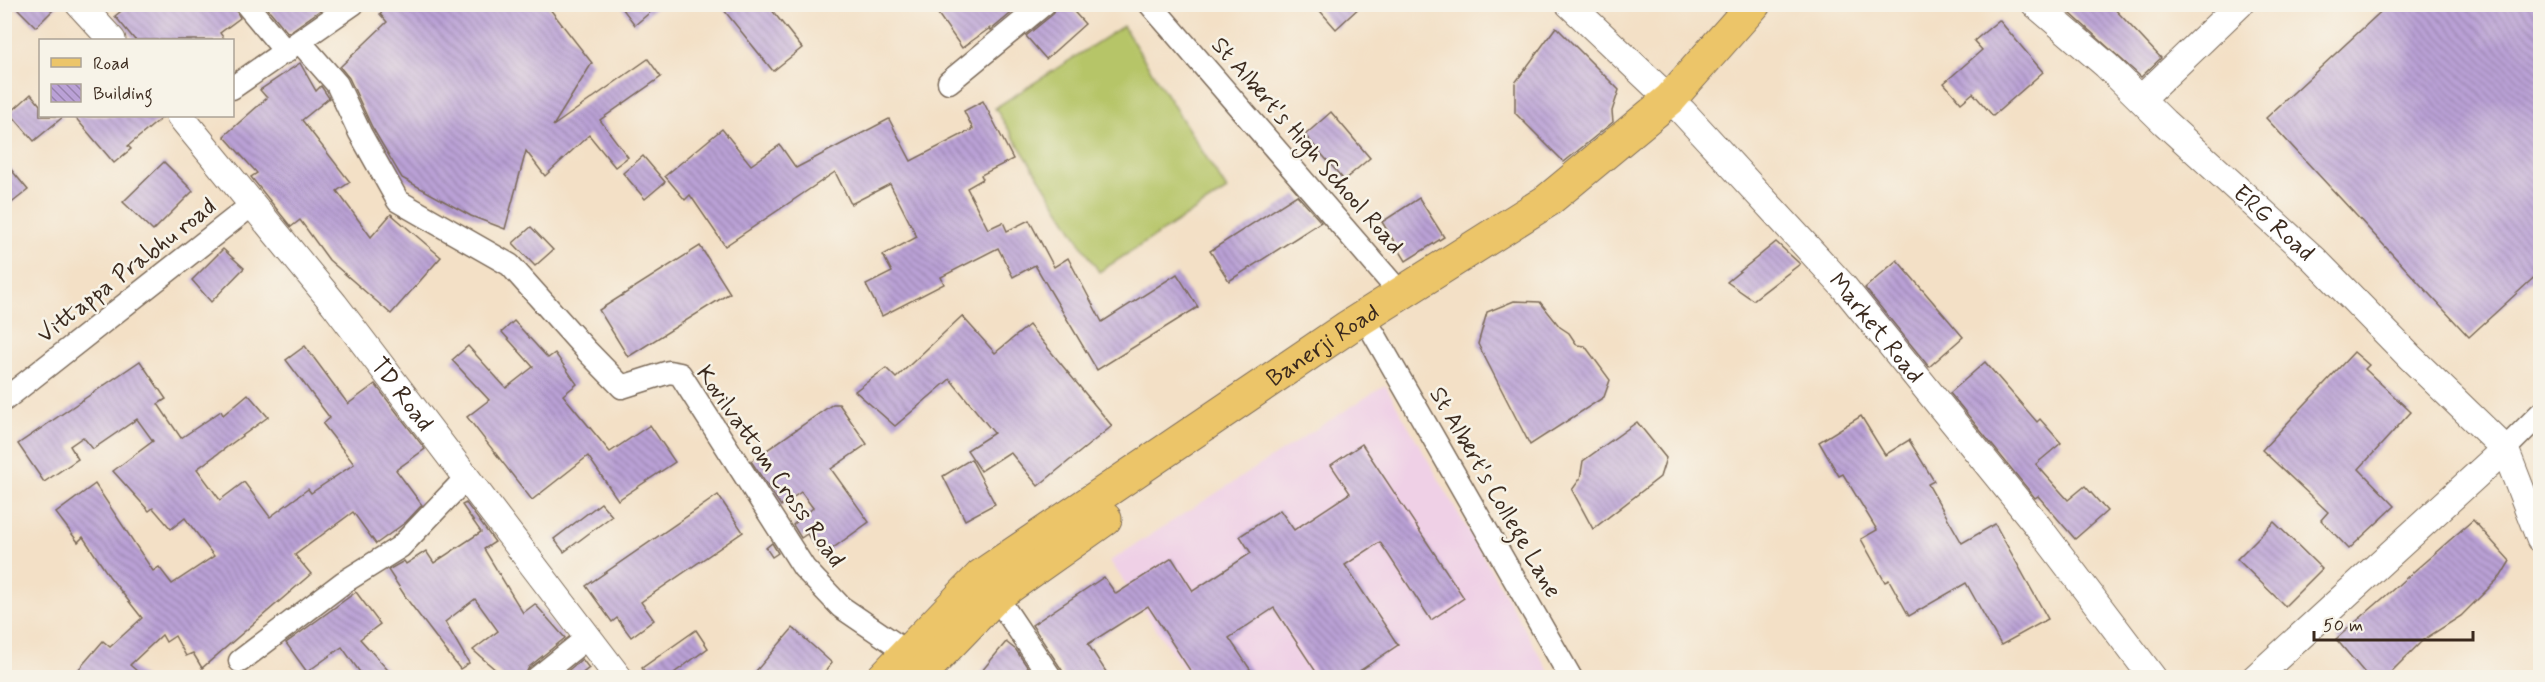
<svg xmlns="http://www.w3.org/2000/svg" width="2545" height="682" font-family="Mynerve,sans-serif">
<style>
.built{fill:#efd0e6}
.grass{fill:#b6c567;stroke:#787842;stroke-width:1.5}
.building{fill:url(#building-back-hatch)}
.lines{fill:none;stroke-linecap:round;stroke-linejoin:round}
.minor-casing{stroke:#7b6a59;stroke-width:25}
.tertiary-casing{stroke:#7b6a59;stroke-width:29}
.primary-casing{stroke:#7b6a59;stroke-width:35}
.minor{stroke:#fff;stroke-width:22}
.tertiary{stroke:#fff;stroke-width:27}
.primary{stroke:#ecc569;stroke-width:33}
.labels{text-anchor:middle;stroke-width:5;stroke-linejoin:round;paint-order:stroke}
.street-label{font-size:24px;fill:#3b2a1e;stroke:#f7f3e8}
</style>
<defs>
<pattern id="building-back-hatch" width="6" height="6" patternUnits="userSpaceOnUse" patternTransform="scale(1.5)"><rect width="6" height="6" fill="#baa1d6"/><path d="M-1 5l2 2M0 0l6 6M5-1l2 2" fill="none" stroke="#9883ad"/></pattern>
</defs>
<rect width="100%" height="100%" fill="#f7f3e8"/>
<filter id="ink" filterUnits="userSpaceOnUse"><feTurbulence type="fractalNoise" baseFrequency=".0167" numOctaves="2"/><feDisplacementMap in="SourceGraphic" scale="12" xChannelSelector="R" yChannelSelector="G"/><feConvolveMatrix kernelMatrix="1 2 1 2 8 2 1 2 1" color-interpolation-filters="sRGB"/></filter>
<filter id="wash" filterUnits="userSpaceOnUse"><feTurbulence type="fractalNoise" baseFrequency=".008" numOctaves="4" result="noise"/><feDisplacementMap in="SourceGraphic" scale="24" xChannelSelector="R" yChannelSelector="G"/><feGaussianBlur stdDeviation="1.35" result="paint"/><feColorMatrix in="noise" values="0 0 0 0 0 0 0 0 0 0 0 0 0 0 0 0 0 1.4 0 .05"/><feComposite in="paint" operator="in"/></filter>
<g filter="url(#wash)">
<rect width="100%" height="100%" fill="#f3e0c6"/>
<polygon class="built" points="1385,385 1552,677 1189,677 1110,561"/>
<polygon class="grass" points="1123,26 1227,190 1099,272 995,108"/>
<g id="blocks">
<g class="building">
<polygon points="13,4 59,4 36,27"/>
<polygon points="130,4 233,4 240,18 220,33 225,40 135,40 115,16"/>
<polygon points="264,4 329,4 288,33"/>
<polygon points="390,4 546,4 592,63 553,126 648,59 661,77 600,120 628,157 615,167 589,135 545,176 526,151 505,229 471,216 402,178 372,127 349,78 340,67 387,22 380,14"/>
<polygon points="619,4 660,4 635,25"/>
<polygon points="719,4 767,4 802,48 773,71"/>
<polygon points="931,4 1022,4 991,30 990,28 962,48"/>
<polygon points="1057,4 1067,4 1085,24 1046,59 1026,36 1053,14"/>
<polygon points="1314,4 1363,4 1336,29"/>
<polygon points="2060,4 2110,4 2161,58 2141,77"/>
<polygon points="2389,4 2541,4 2541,271 2469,337 2266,118"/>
<polygon points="1999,20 2043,72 1993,116 1973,93 1961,103 1944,83 1982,50 1974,41"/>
<polygon points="1556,27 1619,90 1612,111 1613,122 1564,162 1515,113 1515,83"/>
<polygon points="300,63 316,91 321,86 329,98 302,120 350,182 337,191 371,237 391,214 441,257 391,314 329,260 300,220 291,227 251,177 257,173 224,136 267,98 260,90"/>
<polygon points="31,94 40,105 40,116 64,116 34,141 10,113"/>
<polygon points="983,101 1013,159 981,175 983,179 967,188 988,229 1003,222 1007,231 1029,220 1054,267 1068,258 1102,322 1177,274 1198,307 1097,370 1035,265 1013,277 998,248 941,277 944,284 882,316 866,285 892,272 883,255 917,237 890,184 851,204 835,172 725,246 690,195 685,200 665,176 722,129 751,165 780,145 796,168 889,119 911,161 973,129 964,111"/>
<polygon points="1331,112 1370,158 1344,180 1305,135"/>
<polygon points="74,116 164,116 128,146 131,149 114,163"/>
<polygon points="643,156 665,182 645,199 623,173"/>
<polygon points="4,161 28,190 4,209"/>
<polygon points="164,162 193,191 153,231 123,202"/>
<polygon points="1297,195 1321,222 1229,281 1210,251"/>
<polygon points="1419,198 1444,237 1406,261 1382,222"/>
<polygon points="531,227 553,250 535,266 513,243"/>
<polygon points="1776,242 1800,264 1753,300 1727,282"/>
<polygon points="700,246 730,293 628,357 599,310"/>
<polygon points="223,249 244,268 211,302 192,280"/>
<polygon points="1897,260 1963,337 1929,367 1865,288"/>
<polygon points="1514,301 1540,302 1560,327 1569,333 1577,345 1585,346 1610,380 1604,397 1530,445 1478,344 1487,312"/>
<polygon points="962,316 995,353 1029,325 1112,426 1038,486 1010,452 981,471 967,450 994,433 950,379 895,426 855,391 886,368 896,378"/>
<polygon points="514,321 548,358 555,353 577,384 563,395 610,452 650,425 675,462 618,500 588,456 532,500 467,417 489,400 452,360 468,346 506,388 533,367 502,332"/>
<polygon points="305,346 348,404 375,384 425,449 396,470 422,505 406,522 376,544 353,512 295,555 311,574 202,668 193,653 186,656 175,636 166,642 162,635 130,665 145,678 71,678 103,641 110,647 142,618 109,576 83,537 78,542 56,513 95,484 153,571 159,567 172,584 214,556 185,518 171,529 153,508 149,511 113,471 153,441 137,419 93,449 83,437 70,446 78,459 44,482 18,444 140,361 166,399 158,404 181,438 221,411 223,415 248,394 268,417 197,469 220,500 244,482 270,517 308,489 311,493 354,464 323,424 330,418 286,360"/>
<polygon points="2354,352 2369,365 2365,369 2411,412 2359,469 2395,506 2349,549 2321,520 2328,512 2262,450"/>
<polygon points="1985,362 2037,422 2040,419 2061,443 2036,464 2068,500 2085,486 2107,511 2075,539 2038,496 2035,498 1950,393"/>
<polygon points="833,404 839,404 867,444 831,469 869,522 822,556 807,534 801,538 793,525 813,508 801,492 781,506 751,461"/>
<polygon points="1861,416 1885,455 1909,440 1934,481 1928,484 1962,543 1995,524 2048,619 2001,645 1966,583 1909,616 1889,580 1885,582 1861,539 1877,530 1843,474 1839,476 1819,442"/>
<polygon points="1637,422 1666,458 1660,477 1593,529 1572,490 1580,479 1583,461"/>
<polygon points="1362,444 1464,598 1431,620 1380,542 1345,565 1398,645 1349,678 1320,678 1274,608 1229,638 1256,678 1195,678 1148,606 1088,644 1110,678 1064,678 1062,670 1032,625 1104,577 1116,594 1172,558 1193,591 1251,553 1240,536 1280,510 1294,530 1350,493 1331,465"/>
<polygon points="971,459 995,504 965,520 943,476"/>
<polygon points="718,495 743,532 641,602 654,620 631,637 617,618 612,622 586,586"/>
<polygon points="466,503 495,542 484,549 523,613 535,604 565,638 529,667 524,678 505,678 473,650 498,631 475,599 445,622 469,663 460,669 409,602 388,570 404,561 406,564 426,551 434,563 481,532 462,505"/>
<polygon points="601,503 612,516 564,552 554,539"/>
<polygon points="2473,520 2510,561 2501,576 2461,616 2423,640 2385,678 2369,678 2336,639"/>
<polygon points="2274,522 2322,569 2285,606 2237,559"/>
<polygon points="772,543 778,553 772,557 766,548"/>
<polygon points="356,592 380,624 360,639 395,678 364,678 342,647 307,672 286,643"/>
<polygon points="793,628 832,663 820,678 750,678"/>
<polygon points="696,630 708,648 667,678 649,678 642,668"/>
<polygon points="1006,642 1016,650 1030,671 1024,678 976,678"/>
<polygon points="582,659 589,668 576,678 559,678"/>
</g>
</g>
</g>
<g filter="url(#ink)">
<use href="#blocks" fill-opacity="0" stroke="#7b6a59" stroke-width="1.5"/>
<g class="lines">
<g class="minor-casing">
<g id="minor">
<polyline points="246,4 286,52"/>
<polyline points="1150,4 1401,294"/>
<polyline points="300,42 337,84 360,133 398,201 510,265 587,351 622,387 669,372 680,374 804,568 841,607 907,652"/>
<polyline points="949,82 1044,4"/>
<polyline points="232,88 353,4"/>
<polyline points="1374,334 1571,678"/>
<polyline points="4,400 253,204"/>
<polyline points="2505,449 2540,414"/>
<polyline points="996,596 1051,678"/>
<polyline points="240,661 344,582 400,547 466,478"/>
<polyline points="537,678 588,637"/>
</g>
</g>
<g class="tertiary-casing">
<g id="tertiary">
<polyline points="79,4 112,40"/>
<path id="s1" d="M1569,4L1683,112L1843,286L2037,525L2153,678"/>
<path id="s2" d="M2035,4L2106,65L2164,122L2314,259L2410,357L2505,449L2540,539"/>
<polyline points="2141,99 2240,4"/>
<path id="s3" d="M180,116L334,304L619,678"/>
<polyline points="2255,678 2505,449"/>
</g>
</g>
<g class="primary-casing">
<g id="primary">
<path id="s4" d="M883,678L981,576L1348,327L1547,201L1670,99L1754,4"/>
<polyline points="917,678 996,596 1105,519"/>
</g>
</g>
<use href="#minor" class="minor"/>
<use href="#tertiary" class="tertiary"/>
<use href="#primary" class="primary"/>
</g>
</g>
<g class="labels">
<g class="street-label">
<text transform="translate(1308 145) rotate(49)" y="8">St Albert's High School Road</text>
<text dy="8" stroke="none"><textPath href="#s2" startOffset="324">ERG Road</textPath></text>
<text transform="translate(126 270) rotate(-38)" y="8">Vittappa Prabhu road</text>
<text dy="8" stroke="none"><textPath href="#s1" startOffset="447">Market Road</textPath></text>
<text dy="8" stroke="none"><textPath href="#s4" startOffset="554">Banerji Road</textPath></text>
<text dy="8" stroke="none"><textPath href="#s3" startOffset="356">TD Road</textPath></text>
<text transform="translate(771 466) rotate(55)" y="8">Kovilvattom Cross Road</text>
<text transform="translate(1496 492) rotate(60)" y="8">St Albert's College Lane</text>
</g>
</g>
<rect width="2545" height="682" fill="none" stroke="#f7f3e8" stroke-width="24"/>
<rect x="39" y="39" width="195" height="78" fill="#f7f3e8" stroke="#aca397" stroke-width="1.5"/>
<rect x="51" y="58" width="30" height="9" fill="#ecc569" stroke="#aca397" stroke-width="1.5"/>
<text x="93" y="69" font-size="18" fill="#3b2a1e">Road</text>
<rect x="51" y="84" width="30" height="18" fill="url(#building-back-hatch)" stroke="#aca397" stroke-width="1.5"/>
<text x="93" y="99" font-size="18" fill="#3b2a1e">Building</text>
<path d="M2314 631v9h159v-9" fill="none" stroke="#3b2a1e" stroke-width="3"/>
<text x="2323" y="631" font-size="18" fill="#3b2a1e" stroke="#f7f3e8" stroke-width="4.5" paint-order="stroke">50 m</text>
</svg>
